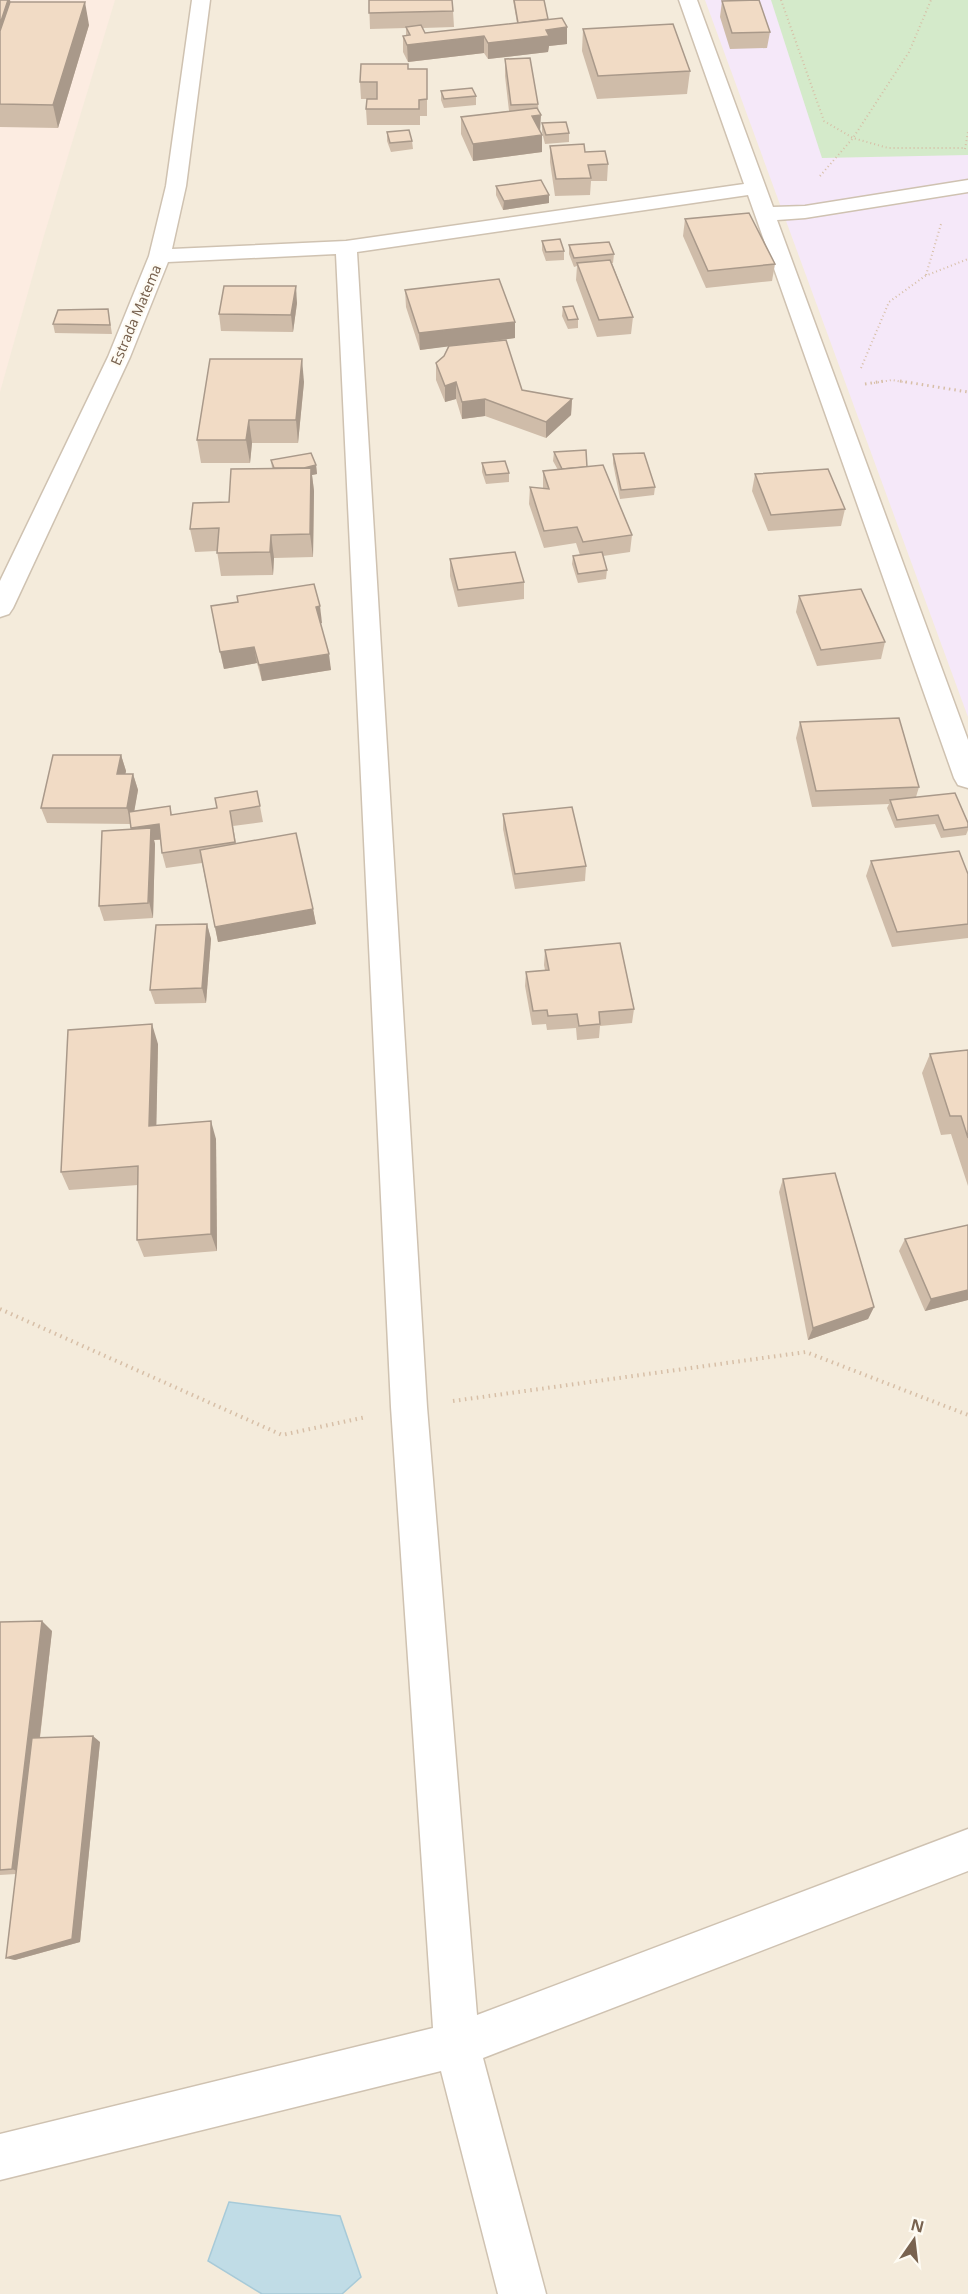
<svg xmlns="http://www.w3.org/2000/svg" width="968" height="2294" font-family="'Noto Sans',sans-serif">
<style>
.residential{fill:#f4ebdb}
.commercial{fill:#fcece1}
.education{fill:#f5e8f9}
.green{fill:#d4eaca}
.water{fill:#c0dce6;stroke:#a7cad8;stroke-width:1.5}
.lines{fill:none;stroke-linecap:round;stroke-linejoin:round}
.minor-casing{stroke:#cfc2b1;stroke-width:3}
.path-far2{stroke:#d7bfa7;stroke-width:2;stroke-dasharray:1 3;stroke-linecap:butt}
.path-far1{stroke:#d7bfa7;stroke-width:3;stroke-dasharray:1.5 4;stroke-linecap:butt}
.path{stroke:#d7bfa7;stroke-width:4;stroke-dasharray:1.5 4.5;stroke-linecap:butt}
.minor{fill:#fff;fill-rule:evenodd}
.wall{fill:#cfbca9}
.shaded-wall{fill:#a9998a}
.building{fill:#f1dbc5;stroke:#a9998a;stroke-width:1.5}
.labels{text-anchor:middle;stroke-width:4.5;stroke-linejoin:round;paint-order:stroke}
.far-street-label{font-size:14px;fill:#78624f;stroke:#fefbf3}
</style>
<rect width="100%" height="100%" fill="#fcf8ec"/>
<rect class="residential" x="0" y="0" width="968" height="2294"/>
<polygon class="commercial" points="0,0 115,0 43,239 0,392"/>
<polygon class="education" points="705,0 968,0 968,717"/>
<polygon class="green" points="771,0 968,0 968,155 822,158"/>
<polygon class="water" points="229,2202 340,2216 361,2277 342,2294 262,2294 208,2261"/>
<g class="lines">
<g class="minor-casing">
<polygon id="minor" points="192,0 210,0 186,186 172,249 346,241 744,184 679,0 697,0 773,207 805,206 968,180 968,192 805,218 777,220 968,740 968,788 958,785 954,778 748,195 357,252 427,1407 477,2015 968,1829 968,1871 483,2058 546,2294 498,2294 441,2071 0,2180 0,2134 433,2028 391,1407 336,254 168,262 130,357 13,608 9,614 0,617 0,581 108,357 149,256 166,186"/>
</g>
<g class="path-far2">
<polyline points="781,0 824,121 853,138 888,148 965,148"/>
<polyline points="965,149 968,132"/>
<polyline points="820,176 853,138 909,52 931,0"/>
<polyline points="926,275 941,224"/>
<polyline points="861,368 889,302 925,276 968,259"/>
<polyline points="874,383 892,380 909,383"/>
</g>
<g class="path-far1">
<polyline points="900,381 968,392"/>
<polyline points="865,384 884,381"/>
</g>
<g class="path">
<polyline points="0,1309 282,1435 366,1417"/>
<polyline points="453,1401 806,1352 968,1415"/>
</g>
<use href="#minor" class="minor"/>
</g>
<g class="wall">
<polygon points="0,0 10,0 10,2 89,25 58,128 0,127"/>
<polygon points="369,0 453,11 454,27 423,28 425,33 517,23 513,0 544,0 548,19 567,27 567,44 549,46 548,52 488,59 484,53 408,62 403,52 403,36 406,35 406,28 370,29"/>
<polygon points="722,1 770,32 767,48 730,49 720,17"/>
<polygon points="583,29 690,71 687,94 597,99 582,51"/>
<polygon points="505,59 538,104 540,131 542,135 542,152 473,161 461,134 461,117 509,111 505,76"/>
<polygon points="409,69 427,69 427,116 420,116 420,125 367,125 366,109 377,99 361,99 360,82"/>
<polygon points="441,91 476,96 476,105 444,108 441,100"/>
<polygon points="542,123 569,133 569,142 545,144 542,132"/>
<polygon points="387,132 412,141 413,149 391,152 387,141"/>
<polygon points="550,146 585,152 608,164 607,181 591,181 590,195 555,196 550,162"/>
<polygon points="496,186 549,195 549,203 503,210 496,195"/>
<polygon points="685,219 775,264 772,281 706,288 683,236"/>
<polygon points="542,241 564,251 564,260 546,261 542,250"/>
<polygon points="569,245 614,254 613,263 612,263 633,317 631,334 597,337 576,280 577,266 574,267 569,254"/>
<polygon points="405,290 515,338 470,344 522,390 572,399 571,415 546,438 485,416 462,419 456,399 445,402 436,380 436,363 444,356 448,346 420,350 406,307"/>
<polygon points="297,303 293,332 221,331 219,314"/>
<polygon points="563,307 578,319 578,328 568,329 562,316"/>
<polygon points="108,309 112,334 55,333 53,324"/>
<polygon points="304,382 298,443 252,443 250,463 201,463 197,440"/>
<polygon points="554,452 587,467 632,535 630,552 603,556 607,570 606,579 578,583 572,564 573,556 580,555 576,543 544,548 529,504 530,487 543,489 543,471 558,470 553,461"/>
<polygon points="613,454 655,487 654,495 620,499 613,463"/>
<polygon points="271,460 316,465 317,474 312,475 314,491 313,557 274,558 273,575 221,576 217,551 195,552 190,529 229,502 272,468"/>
<polygon points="482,463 509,473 509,482 486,484 482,472"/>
<polygon points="755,474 845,509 841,526 768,531 752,491"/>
<polygon points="450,559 524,582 524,599 458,607 450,576"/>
<polygon points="799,596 885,642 881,659 817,666 796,612"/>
<polygon points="211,606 322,623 320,623 331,670 262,681 257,663 224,669"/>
<polygon points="800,722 919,787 916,797 968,823 968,830 966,835 941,838 935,824 895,828 887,808 889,804 812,807 796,738"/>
<polygon points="121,755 126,771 125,774 133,774 138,790 134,811 170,806 172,815 217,808 257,791 263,822 233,826 236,843 313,909 316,924 218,942 202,863 166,868 162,853 160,840 154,840 155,844 153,918 104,921 99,906 131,830 130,824 47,823 41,808"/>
<polygon points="503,814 586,866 585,881 515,889 503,829"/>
<polygon points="871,861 968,874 968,938 892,947 866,876"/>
<polygon points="207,924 211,939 206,1003 155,1004 150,990"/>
<polygon points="545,950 634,1009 632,1023 600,1026 599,1038 577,1040 576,1028 547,1030 546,1024 532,1025 525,986 526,972 545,970 544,965"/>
<polygon points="158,1044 156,1125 216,1139 217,1251 144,1257 137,1240 138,1185 69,1190 61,1172"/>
<polygon points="968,1050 968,1186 951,1134 941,1135 922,1073 930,1054"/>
<polygon points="783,1179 874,1307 868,1319 808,1340 779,1192"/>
<polygon points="905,1239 968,1300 925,1311 899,1251"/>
<polygon points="0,1622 52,1631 40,1738 100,1742 80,1942 15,1960 6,1958 16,1874 0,1875"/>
</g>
<g class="shaded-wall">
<polygon points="8,0 10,0 16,25 0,70 0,24"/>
<polygon points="85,2 89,25 58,128 53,105"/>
<polygon points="567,27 567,44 549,46 548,52 488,59 488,43 546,30"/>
<polygon points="484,36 484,53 408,62 407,45"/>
<polygon points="541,115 540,132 532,116"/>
<polygon points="542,135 542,152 473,161 473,144"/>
<polygon points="549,195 549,203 503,210 504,201"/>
<polygon points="296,286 297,303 293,332 291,315"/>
<polygon points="515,322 515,338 420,350 419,333"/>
<polygon points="302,359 304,382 298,443 296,420"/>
<polygon points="456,382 456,399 445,402 445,386"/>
<polygon points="485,399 485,416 462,419 462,402"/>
<polygon points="572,399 571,415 546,438 546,422"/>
<polygon points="249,420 252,443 250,463 246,440"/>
<polygon points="316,465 317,474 312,475 314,491 313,557 310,534 276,473"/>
<polygon points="271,535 274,558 273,575 270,552"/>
<polygon points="320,606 322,623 318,624 316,607"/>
<polygon points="254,647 257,663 224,669 220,652"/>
<polygon points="329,654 331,670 262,681 259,665"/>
<polygon points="121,755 126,771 122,790 117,774"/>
<polygon points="133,774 138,790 132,824 127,808"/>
<polygon points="159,824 163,839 154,840 155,844 153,918 131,828"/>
<polygon points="313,909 316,924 218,942 215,927"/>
<polygon points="207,924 211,939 206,1003 202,988"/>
<polygon points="152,1024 158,1044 156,1144 149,1126"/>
<polygon points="211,1121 216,1139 217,1251 211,1234"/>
<polygon points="968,1290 968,1300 925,1311 931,1299"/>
<polygon points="874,1307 868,1319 808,1340 813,1328"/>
<polygon points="42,1621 52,1631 24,1874 12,1869"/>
<polygon points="93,1736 100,1742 80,1942 15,1960 6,1958"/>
</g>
<g class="building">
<polygon points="0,0 8,0 0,24"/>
<polygon points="369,0 452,0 453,11 369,13"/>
<polygon points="514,0 544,0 548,19 518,23"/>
<polygon points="759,0 770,32 732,33 722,1"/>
<polygon points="10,2 85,2 53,105 0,104 0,31"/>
<polygon points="562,18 567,27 546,30 549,36 488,43 484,36 407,45 403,36 410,35 406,27 421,25 425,33"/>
<polygon points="673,24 690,71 598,76 583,29"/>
<polygon points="530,58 538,104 511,105 505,59"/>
<polygon points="361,64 408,64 408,69 427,69 427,99 419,100 419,109 366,109 367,99 377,99 377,82 360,82"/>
<polygon points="472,88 476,96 444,99 441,91"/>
<polygon points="537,108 541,115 532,116 542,135 473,144 461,117"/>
<polygon points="566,122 569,133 546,135 542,123"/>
<polygon points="409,130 412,141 390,143 387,132"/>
<polygon points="584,144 585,152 605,151 608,164 588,165 591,178 556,179 550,146"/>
<polygon points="541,180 549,195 504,201 496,186"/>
<polygon points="749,213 775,264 708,271 685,219"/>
<polygon points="560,239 564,251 546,252 542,241"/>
<polygon points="609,242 614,254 574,258 569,245"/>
<polygon points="610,260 633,317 599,320 577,263"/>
<polygon points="499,279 515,322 419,333 405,290"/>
<polygon points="224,286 296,286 291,315 219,314"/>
<polygon points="573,306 578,319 568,320 563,307"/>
<polygon points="108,309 110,325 53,324 58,310"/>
<polygon points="506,340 522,390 572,399 546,422 485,399 462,402 456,382 445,386 436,363 444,356 449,346"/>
<polygon points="210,359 302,359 296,420 249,420 246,440 197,440"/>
<polygon points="586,450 587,467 562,469 554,452"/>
<polygon points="311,453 316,465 304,468 274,468 271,460"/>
<polygon points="644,453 655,487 621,490 613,454"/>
<polygon points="505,461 509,473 486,475 482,463"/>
<polygon points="603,465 632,535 583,542 577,527 544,531 530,487 549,489 543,471"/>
<polygon points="311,468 310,534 271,535 270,552 217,553 219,528 190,529 193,503 229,502 231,469"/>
<polygon points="828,469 845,509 771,515 755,474"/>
<polygon points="515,552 524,582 458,590 450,559"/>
<polygon points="602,552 607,570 578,574 573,556"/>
<polygon points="314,584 320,606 316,607 329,654 259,665 254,647 220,652 211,606 238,602 237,596"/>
<polygon points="861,589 885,642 821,650 799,596"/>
<polygon points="899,718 919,787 816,791 800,722"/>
<polygon points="53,755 121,755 117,774 133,774 127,808 41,808"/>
<polygon points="257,791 260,806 230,811 235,842 162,853 159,824 131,828 129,812 170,806 171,815 217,808 215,798"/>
<polygon points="955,793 968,823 968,827 944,830 938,815 897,820 890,800"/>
<polygon points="572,807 586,866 515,874 503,814"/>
<polygon points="151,828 148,903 99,906 102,831"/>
<polygon points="296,833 313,909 215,927 200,850"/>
<polygon points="959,851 968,874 968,924 897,932 871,861"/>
<polygon points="207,924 202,988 150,990 156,925"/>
<polygon points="620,943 634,1009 599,1012 600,1024 579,1026 577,1014 548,1016 547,1010 533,1011 526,972 549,970 545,950"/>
<polygon points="152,1024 149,1126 211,1121 211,1234 137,1240 138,1166 61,1172 68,1030"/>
<polygon points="968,1050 968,1138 961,1116 950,1116 930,1054"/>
<polygon points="835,1173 874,1307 813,1328 783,1179"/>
<polygon points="968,1225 968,1290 931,1299 905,1239"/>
<polygon points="42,1621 12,1869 0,1870 0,1622"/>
<polygon points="93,1736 72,1939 6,1958 32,1738"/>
</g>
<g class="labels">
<g class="far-street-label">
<text transform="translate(136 315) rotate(-67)" y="5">Estrada Matema</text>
</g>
</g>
<g transform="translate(914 2240) rotate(14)" stroke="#fefbf3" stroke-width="4.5" paint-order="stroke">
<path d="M0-4.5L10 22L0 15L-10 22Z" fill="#78624f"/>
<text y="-9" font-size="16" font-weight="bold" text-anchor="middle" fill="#78624f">N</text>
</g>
</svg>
